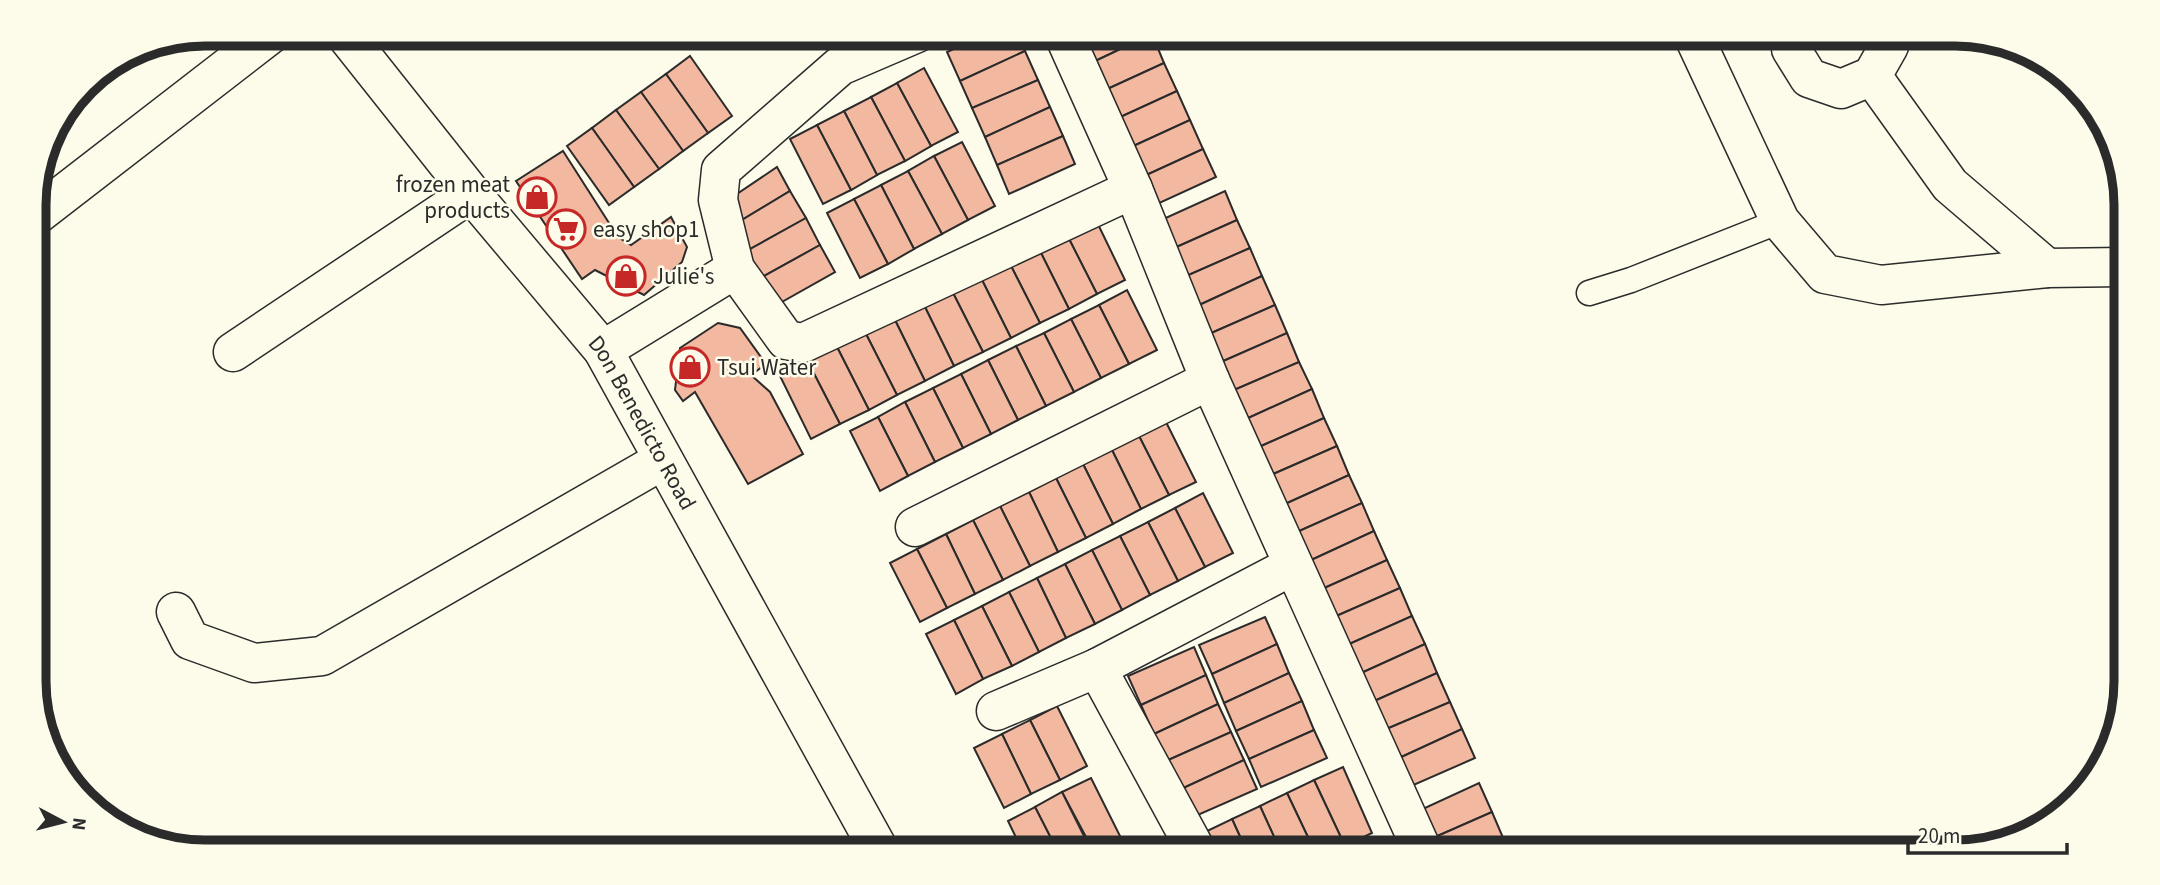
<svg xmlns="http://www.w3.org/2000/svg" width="2160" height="885" font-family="'Source Sans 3',sans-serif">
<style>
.building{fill:#f2b8a0;stroke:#2b2b2b;stroke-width:2}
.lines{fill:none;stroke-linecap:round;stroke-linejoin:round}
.lane-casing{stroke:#2b2b2b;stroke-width:27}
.street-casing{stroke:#2b2b2b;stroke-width:41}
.secondary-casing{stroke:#2b2b2b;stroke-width:41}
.lane{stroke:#fdfbea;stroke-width:24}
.street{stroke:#fdfbea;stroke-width:38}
.secondary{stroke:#fdfbea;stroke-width:38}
.labels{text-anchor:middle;stroke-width:5;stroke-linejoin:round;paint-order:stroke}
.poi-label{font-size:23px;fill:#2b2b2b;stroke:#fdfbea;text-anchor:start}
.street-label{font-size:23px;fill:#2b2b2b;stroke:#fdfbea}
.rim{fill:none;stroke:#2b2b2b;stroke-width:9}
</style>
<rect width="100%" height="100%" fill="#fdfbea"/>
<g class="building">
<polygon points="989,33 1018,33 1025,51 960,81 947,52"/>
<polygon points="1079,33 1152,33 1152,34 1091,63"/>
<polygon points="1152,34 1164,63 1103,91 1091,63"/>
<polygon points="1025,51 1038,80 972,108 960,81"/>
<polygon points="690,56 732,116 708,133 666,74"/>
<polygon points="1164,63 1177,91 1116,119 1103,91"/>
<polygon points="924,68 958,132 931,146 897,83"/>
<polygon points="666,74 708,133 683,151 641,92"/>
<polygon points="1038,80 1050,107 985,137 972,108"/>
<polygon points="897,83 931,146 905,161 871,97"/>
<polygon points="1177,91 1190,120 1129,148 1116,119"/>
<polygon points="641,92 683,151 659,169 616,110"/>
<polygon points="871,97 905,161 877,175 844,111"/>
<polygon points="1050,107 1063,136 997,165 985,137"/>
<polygon points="616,110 659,169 634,187 592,128"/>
<polygon points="844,111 877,175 851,190 817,125"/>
<polygon points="1190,120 1203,149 1142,177 1129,148"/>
<polygon points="817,125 851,190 823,204 790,139"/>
<polygon points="592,128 634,187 609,205 567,146"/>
<polygon points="1063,136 1075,164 1009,194 997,165"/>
<polygon points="962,142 995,206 968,220 934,156"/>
<polygon points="1203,149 1216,177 1155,205 1142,177"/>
<polygon points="563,151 618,237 631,245 671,217 687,247 682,262 644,295 595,270 582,279 516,181"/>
<polygon points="934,156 968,220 942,234 908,171"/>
<polygon points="777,167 790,191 732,226 722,204"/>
<polygon points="908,171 942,234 914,249 881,185"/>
<polygon points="881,185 914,249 888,264 854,199"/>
<polygon points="790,191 806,218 743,253 732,226"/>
<polygon points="1225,191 1237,220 1172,249 1159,221"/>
<polygon points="854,199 888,264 860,278 827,213"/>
<polygon points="1094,216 1125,280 1097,294 1065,231"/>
<polygon points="806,218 820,245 757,280 743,253"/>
<polygon points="1237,220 1250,248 1184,277 1172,249"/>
<polygon points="1065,231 1097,294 1069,309 1037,245"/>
<polygon points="820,245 835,272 773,307 757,280"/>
<polygon points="1037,245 1069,309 1040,323 1008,260"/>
<polygon points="1250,248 1262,276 1197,306 1184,277"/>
<polygon points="1008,260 1040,323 1011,338 979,274"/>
<polygon points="979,274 1011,338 983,352 951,289"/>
<polygon points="1262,276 1275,305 1209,334 1197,306"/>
<polygon points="951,289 983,352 954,366 923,303"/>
<polygon points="1127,290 1157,350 1129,364 1099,305"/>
<polygon points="923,303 954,366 925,381 894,318"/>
<polygon points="1099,305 1129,364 1101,378 1071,319"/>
<polygon points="1275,305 1287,333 1221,362 1209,334"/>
<polygon points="894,318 925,381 897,395 865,332"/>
<polygon points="1071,319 1101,378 1074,392 1044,333"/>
<polygon points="718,323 740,328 766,364 751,375 770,392 803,454 748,484 695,392 683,401 675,390 680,348"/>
<polygon points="865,332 897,395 869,410 837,347"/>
<polygon points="1044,333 1074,392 1046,406 1016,346"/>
<polygon points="1287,333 1299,362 1234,390 1221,362"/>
<polygon points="1016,346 1046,406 1018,420 988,360"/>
<polygon points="837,347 869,410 840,424 808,362"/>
<polygon points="988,360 1018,420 991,434 961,374"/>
<polygon points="808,362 840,424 811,439 780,376"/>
<polygon points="1299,362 1312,389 1246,419 1234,390"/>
<polygon points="961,374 991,434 963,448 933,388"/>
<polygon points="933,388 963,448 935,462 905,402"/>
<polygon points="1312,389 1324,418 1259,447 1246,419"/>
<polygon points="905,402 935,462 908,476 878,417"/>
<polygon points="878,417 908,476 880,491 850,431"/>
<polygon points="1324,418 1337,446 1271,475 1259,447"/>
<polygon points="1166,422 1196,482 1169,495 1139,436"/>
<polygon points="1139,436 1169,495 1141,509 1112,450"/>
<polygon points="1337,446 1349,475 1285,504 1271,475"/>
<polygon points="1112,450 1141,509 1113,524 1083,464"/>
<polygon points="1083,464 1113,524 1086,538 1056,478"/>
<polygon points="1349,475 1362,503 1297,532 1285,504"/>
<polygon points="1056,478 1086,538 1058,552 1029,492"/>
<polygon points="1029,492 1058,552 1030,566 1000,506"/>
<polygon points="1203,493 1233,553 1205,567 1175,508"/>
<polygon points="1362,503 1374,531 1309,561 1297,532"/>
<polygon points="1000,506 1030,566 1003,580 973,520"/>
<polygon points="1175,508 1205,567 1178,581 1148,522"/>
<polygon points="973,520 1003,580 975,594 946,534"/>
<polygon points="1148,522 1178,581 1150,595 1120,536"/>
<polygon points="1374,531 1387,560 1322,589 1309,561"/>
<polygon points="946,534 975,594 947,608 917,549"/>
<polygon points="1120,536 1150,595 1122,610 1092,550"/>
<polygon points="917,549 947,608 920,622 890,563"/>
<polygon points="1092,550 1122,610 1095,624 1065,564"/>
<polygon points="1387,560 1400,588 1334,617 1322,589"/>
<polygon points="1065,564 1095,624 1066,638 1037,578"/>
<polygon points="1037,578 1066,638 1039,652 1009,592"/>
<polygon points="1400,588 1412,616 1347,645 1334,617"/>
<polygon points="1009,592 1039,652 1012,666 982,606"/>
<polygon points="982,606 1012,666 983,679 954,620"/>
<polygon points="1412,616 1425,644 1359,674 1347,645"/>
<polygon points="1265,617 1277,644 1212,674 1199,645"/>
<polygon points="954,620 983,679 956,694 926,634"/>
<polygon points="1277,644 1289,673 1224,703 1212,674"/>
<polygon points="1425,644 1437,673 1372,702 1359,674"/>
<polygon points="1194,647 1206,675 1141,705 1128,676"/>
<polygon points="1289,673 1302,701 1236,731 1224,703"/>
<polygon points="1437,673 1450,702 1384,730 1372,702"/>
<polygon points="1206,675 1218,704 1154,734 1141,705"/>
<polygon points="1302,701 1314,730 1249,759 1236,731"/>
<polygon points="1450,702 1462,729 1397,759 1384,730"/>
<polygon points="1218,704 1231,732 1166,761 1154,734"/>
<polygon points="1057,706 1087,766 1060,780 1030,720"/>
<polygon points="1030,720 1060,780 1031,794 1002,734"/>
<polygon points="1462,729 1475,758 1409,787 1397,759"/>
<polygon points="1314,730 1327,758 1261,787 1249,759"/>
<polygon points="1231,732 1244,760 1179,790 1166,761"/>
<polygon points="1002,734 1031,794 1004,808 974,748"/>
<polygon points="1244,760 1257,789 1191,818 1179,790"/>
<polygon points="1343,767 1372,833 1345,846 1314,780"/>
<polygon points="1091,778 1121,838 1094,852 1062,792"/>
<polygon points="1314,780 1345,846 1334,852 1315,852 1287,793"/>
<polygon points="1479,783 1492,812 1426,841 1414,813"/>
<polygon points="1062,792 1092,852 1058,852 1035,807"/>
<polygon points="1287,793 1315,852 1281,852 1260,806"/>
<polygon points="1260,806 1281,852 1247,852 1232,819"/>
<polygon points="1035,807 1058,852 1023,852 1008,821"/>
<polygon points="1492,812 1504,840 1479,851 1431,852 1426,841"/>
<polygon points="1232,819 1247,852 1214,852 1205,832"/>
<polygon points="1504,840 1510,851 1479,851"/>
</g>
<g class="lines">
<g class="lane-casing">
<polyline id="lane" points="1589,293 1631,280 1780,221"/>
</g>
<g class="street-casing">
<g id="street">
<polyline points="917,33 840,66 721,170 718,200 735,269 786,340 803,343 1133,189"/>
<polyline points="1063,33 1133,189 1210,380 1423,852"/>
<polyline points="1692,33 1780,221 1825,274 1881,285 2047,268 2124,267"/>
<polyline points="1793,33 1791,49 1809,78 1841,89 1872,76 1889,46 1886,33"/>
<polyline points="1872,76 1950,185 2047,268"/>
<polyline points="34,217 272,33"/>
<polyline points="603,350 735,269"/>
<polyline points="233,352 471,193"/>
<polyline points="915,527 1210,380"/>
<polyline points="176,612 190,640 254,663 322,656 663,460"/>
<polyline points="1097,668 1197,852"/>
<polyline points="996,711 1097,668 1292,566"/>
</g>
</g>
<g class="secondary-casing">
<g id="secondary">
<path id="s1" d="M344,33L471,193L603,350L880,852"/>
</g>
</g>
<use href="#lane" class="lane"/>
<use href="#street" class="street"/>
<use href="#secondary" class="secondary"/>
</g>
<defs>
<g id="shop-ring" transform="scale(2.0125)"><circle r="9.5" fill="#fdfbea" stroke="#c62828" stroke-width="1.5"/><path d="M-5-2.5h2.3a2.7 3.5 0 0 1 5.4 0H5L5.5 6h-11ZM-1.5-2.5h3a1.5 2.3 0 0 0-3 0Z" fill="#c62828"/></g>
<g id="supermarket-ring" transform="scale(2.0125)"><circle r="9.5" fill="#fdfbea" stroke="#c62828" stroke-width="1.5"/><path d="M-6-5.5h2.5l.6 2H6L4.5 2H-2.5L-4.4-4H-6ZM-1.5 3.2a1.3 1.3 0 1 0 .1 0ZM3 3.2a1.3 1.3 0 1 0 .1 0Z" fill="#c62828"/></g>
</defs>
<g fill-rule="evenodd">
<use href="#shop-ring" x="537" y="197"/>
<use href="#supermarket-ring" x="566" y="229"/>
<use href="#shop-ring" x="626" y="276"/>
<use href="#shop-ring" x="690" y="367"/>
</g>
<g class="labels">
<g class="poi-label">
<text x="510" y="192" text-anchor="end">frozen meat<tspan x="510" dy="26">products</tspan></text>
<text x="593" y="237">easy shop1</text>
<text x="653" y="284">Julie's</text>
<text x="717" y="375">Tsui Water</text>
</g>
<g class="street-label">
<text dy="8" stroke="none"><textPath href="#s1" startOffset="492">Don Benedicto Road</textPath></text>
</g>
</g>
<path d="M0 0H2160V885H0ZM205 46H1955A159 159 0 0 1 2114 205V681A159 159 0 0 1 1955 840H205A159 159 0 0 1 46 681V205A159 159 0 0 1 205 46Z" fill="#fdfbea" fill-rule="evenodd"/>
<path class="rim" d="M205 46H1955A159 159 0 0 1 2114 205V681A159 159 0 0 1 1955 840H205A159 159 0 0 1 46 681V205A159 159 0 0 1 205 46Z"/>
<g transform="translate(63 822) rotate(97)" stroke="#fdfbea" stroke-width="5" paint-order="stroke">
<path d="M0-5L12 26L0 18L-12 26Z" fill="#2b2b2b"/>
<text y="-10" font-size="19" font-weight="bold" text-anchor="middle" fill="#2b2b2b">N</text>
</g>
<path d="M1908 843v10h159v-10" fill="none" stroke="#2b2b2b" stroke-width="3.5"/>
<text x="1918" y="843" font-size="21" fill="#2b2b2b" stroke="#fdfbea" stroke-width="5" paint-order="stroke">20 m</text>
</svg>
